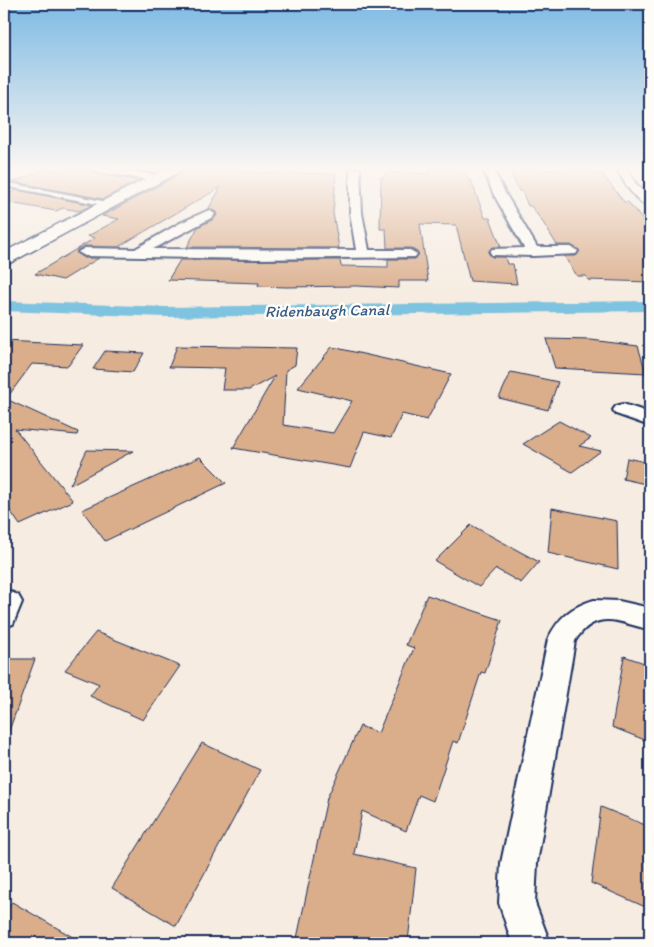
<svg xmlns="http://www.w3.org/2000/svg" width="654" height="947" font-family="Itim,sans-serif">
<style>
.lines{fill:none;stroke-linecap:round;stroke-linejoin:round}
.canal{fill:#7ec3df;fill-rule:evenodd}
.building{fill:#daad8b;stroke:#1b2f5e}
.service-casing{stroke:#1b2f5e;stroke-width:4}
.minor-casing{stroke:#1b2f5e;stroke-width:4}
.secondary-casing{stroke:#1b2f5e;stroke-width:3}
.service{fill:#fdfcf7;fill-rule:evenodd}
.minor{fill:#fdfcf7;fill-rule:evenodd}
.secondary{fill:#fdfcf7;fill-rule:evenodd}
.labels{text-anchor:middle;stroke-width:5;stroke-linejoin:round;paint-order:stroke}
.far-water-label{font-size:16px;font-style:italic;fill:#395b85;stroke:#fdfcf7}
</style>
<rect width="100%" height="100%" fill="#f6ece1"/>
<filter id="ink" filterUnits="userSpaceOnUse"><feTurbulence type="fractalNoise" baseFrequency=".02" numOctaves="2"/><feDisplacementMap in="SourceGraphic" scale="10" xChannelSelector="R" yChannelSelector="G"/><feConvolveMatrix kernelMatrix="1 2 1 2 8 2 1 2 1" color-interpolation-filters="sRGB"/></filter>
<g filter="url(#ink)">
<g class="lines">
<polygon class="canal" points="4,301 166,307 650,301 650,311 166,317 4,311"/>
</g>
<g class="building">
<polygon points="45,169 91,169 98,174 139,180 103,199 14,182"/>
<polygon points="183,169 246,169 240,172 336,174 333,213 339,248 187,247 198,227 214,219 217,215 216,212 209,208 221,187 118,247 85,246 77,250 77,254 84,258 99,258 63,280 35,274 95,238 88,236 119,219 102,216 180,174"/>
<polygon points="429,169 456,169 457,171 466,171 468,180 471,180 485,218 490,218 501,247 492,247 488,253 492,257 505,257 507,264 513,264 517,284 470,281 456,225 420,224 428,281 399,281 399,288 356,286 286,287 258,286 259,283 168,280 180,260 340,260 341,266 388,267 388,259 415,259 419,254 411,248 387,248 386,229 380,229 381,177 384,177 385,172 430,174"/>
<polygon points="513,169 591,170 594,174 602,174 624,202 628,202 650,229 650,282 588,280 586,276 577,276 564,256 576,256 580,251 571,245 557,245 544,224 531,206 528,206 522,191 519,191 510,171 515,171"/>
<polygon points="17,190 92,205 79,211 63,208 56,211 4,202 4,196"/>
<polygon points="546,339 591,340 638,346 646,373 555,368"/>
<polygon points="4,341 83,345 68,366 32,364 6,399 78,432 77,435 15,429 73,501 20,525 4,502"/>
<polygon points="177,346 297,348 295,365 286,370 283,425 333,433 352,401 298,388 332,347 451,374 427,420 402,414 391,438 364,432 350,468 233,448 275,376 249,390 222,390 225,368 169,367"/>
<polygon points="105,351 144,353 133,372 93,369"/>
<polygon points="511,372 558,382 548,410 499,398"/>
<polygon points="559,421 591,438 579,446 601,451 572,472 523,444"/>
<polygon points="87,450 133,451 70,485"/>
<polygon points="200,457 226,483 105,541 82,510"/>
<polygon points="627,458 650,463 650,485 623,479"/>
<polygon points="552,508 617,521 618,569 548,553"/>
<polygon points="471,525 539,562 521,583 496,569 479,587 435,561"/>
<polygon points="427,595 502,620 485,673 481,672 458,743 453,741 433,801 419,795 406,831 362,811 354,854 416,868 408,942 385,937 384,943 296,943 327,798 360,726 378,733 414,648 406,645"/>
<polygon points="96,632 180,666 143,720 90,696 99,684 65,670"/>
<polygon points="624,656 650,665 650,742 612,727"/>
<polygon points="10,659 35,659 6,739 4,739 4,674"/>
<polygon points="202,743 260,770 176,926 112,888"/>
<polygon points="601,807 650,827 650,909 591,883"/>
<polygon points="12,902 83,943 4,943 4,914"/>
</g>
<g class="lines">
<g class="service-casing">
<polygon id="service" points="4,182 108,202 111,204 108,206 4,186"/>
</g>
<g class="minor-casing">
<g id="minor">
<polygon points="93,169 116,169 156,175 161,178 156,181 98,172"/>
<polygon points="350,169 360,169 362,213 369,250 410,250 417,254 415,257 256,259 85,256 78,252 85,248 135,249 180,223 209,210 215,214 213,217 153,249 356,250 350,213"/>
<polygon points="483,169 493,169 505,193 537,247 571,247 578,251 576,254 533,256 492,255 490,252 492,249 524,248 493,193"/>
<path d="M617,169H627L636,184L650,198V207C637,204 623,181 617,169Z"/>
<polygon points="623,404 650,413 650,426 616,414 613,410 616,406"/>
<polygon points="4,589 18,595 22,602 13,624 4,627"/>
<path d="M594,600L619,601L650,608V630C619,622 596,608 575,641L537,863L535,903L550,943H512L499,903L501,863L548,639C559,617 571,607 594,600Z"/>
</g>
</g>
<g class="secondary-casing">
<polygon id="secondary" points="165,169 181,169 179,172 10,263 4,264 4,252"/>
</g>
<use href="#service" class="service"/>
<use href="#minor" class="minor"/>
<use href="#secondary" class="secondary"/>
</g>
</g>
<linearGradient id="sky" x2="0" y2="1"><stop stop-color="#7dbae4"/><stop offset="0.56" stop-color="#fbf6f2"/><stop offset="1" stop-color="#fbf6f2" stop-opacity="0"/></linearGradient>
<rect width="654" height="301" fill="url(#sky)"/>
<g class="labels">
<g class="far-water-label">
<text transform="translate(327 310) rotate(-1)" y="6">Ridenbaugh Canal</text>
</g>
</g>
<rect width="654" height="947" fill="none" stroke="#fdfcf7" stroke-width="20"/>
<rect x="10" y="10" width="634" height="927" fill="none" stroke="#1b2f5e" stroke-width="2" filter="url(#ink)"/>
</svg>
